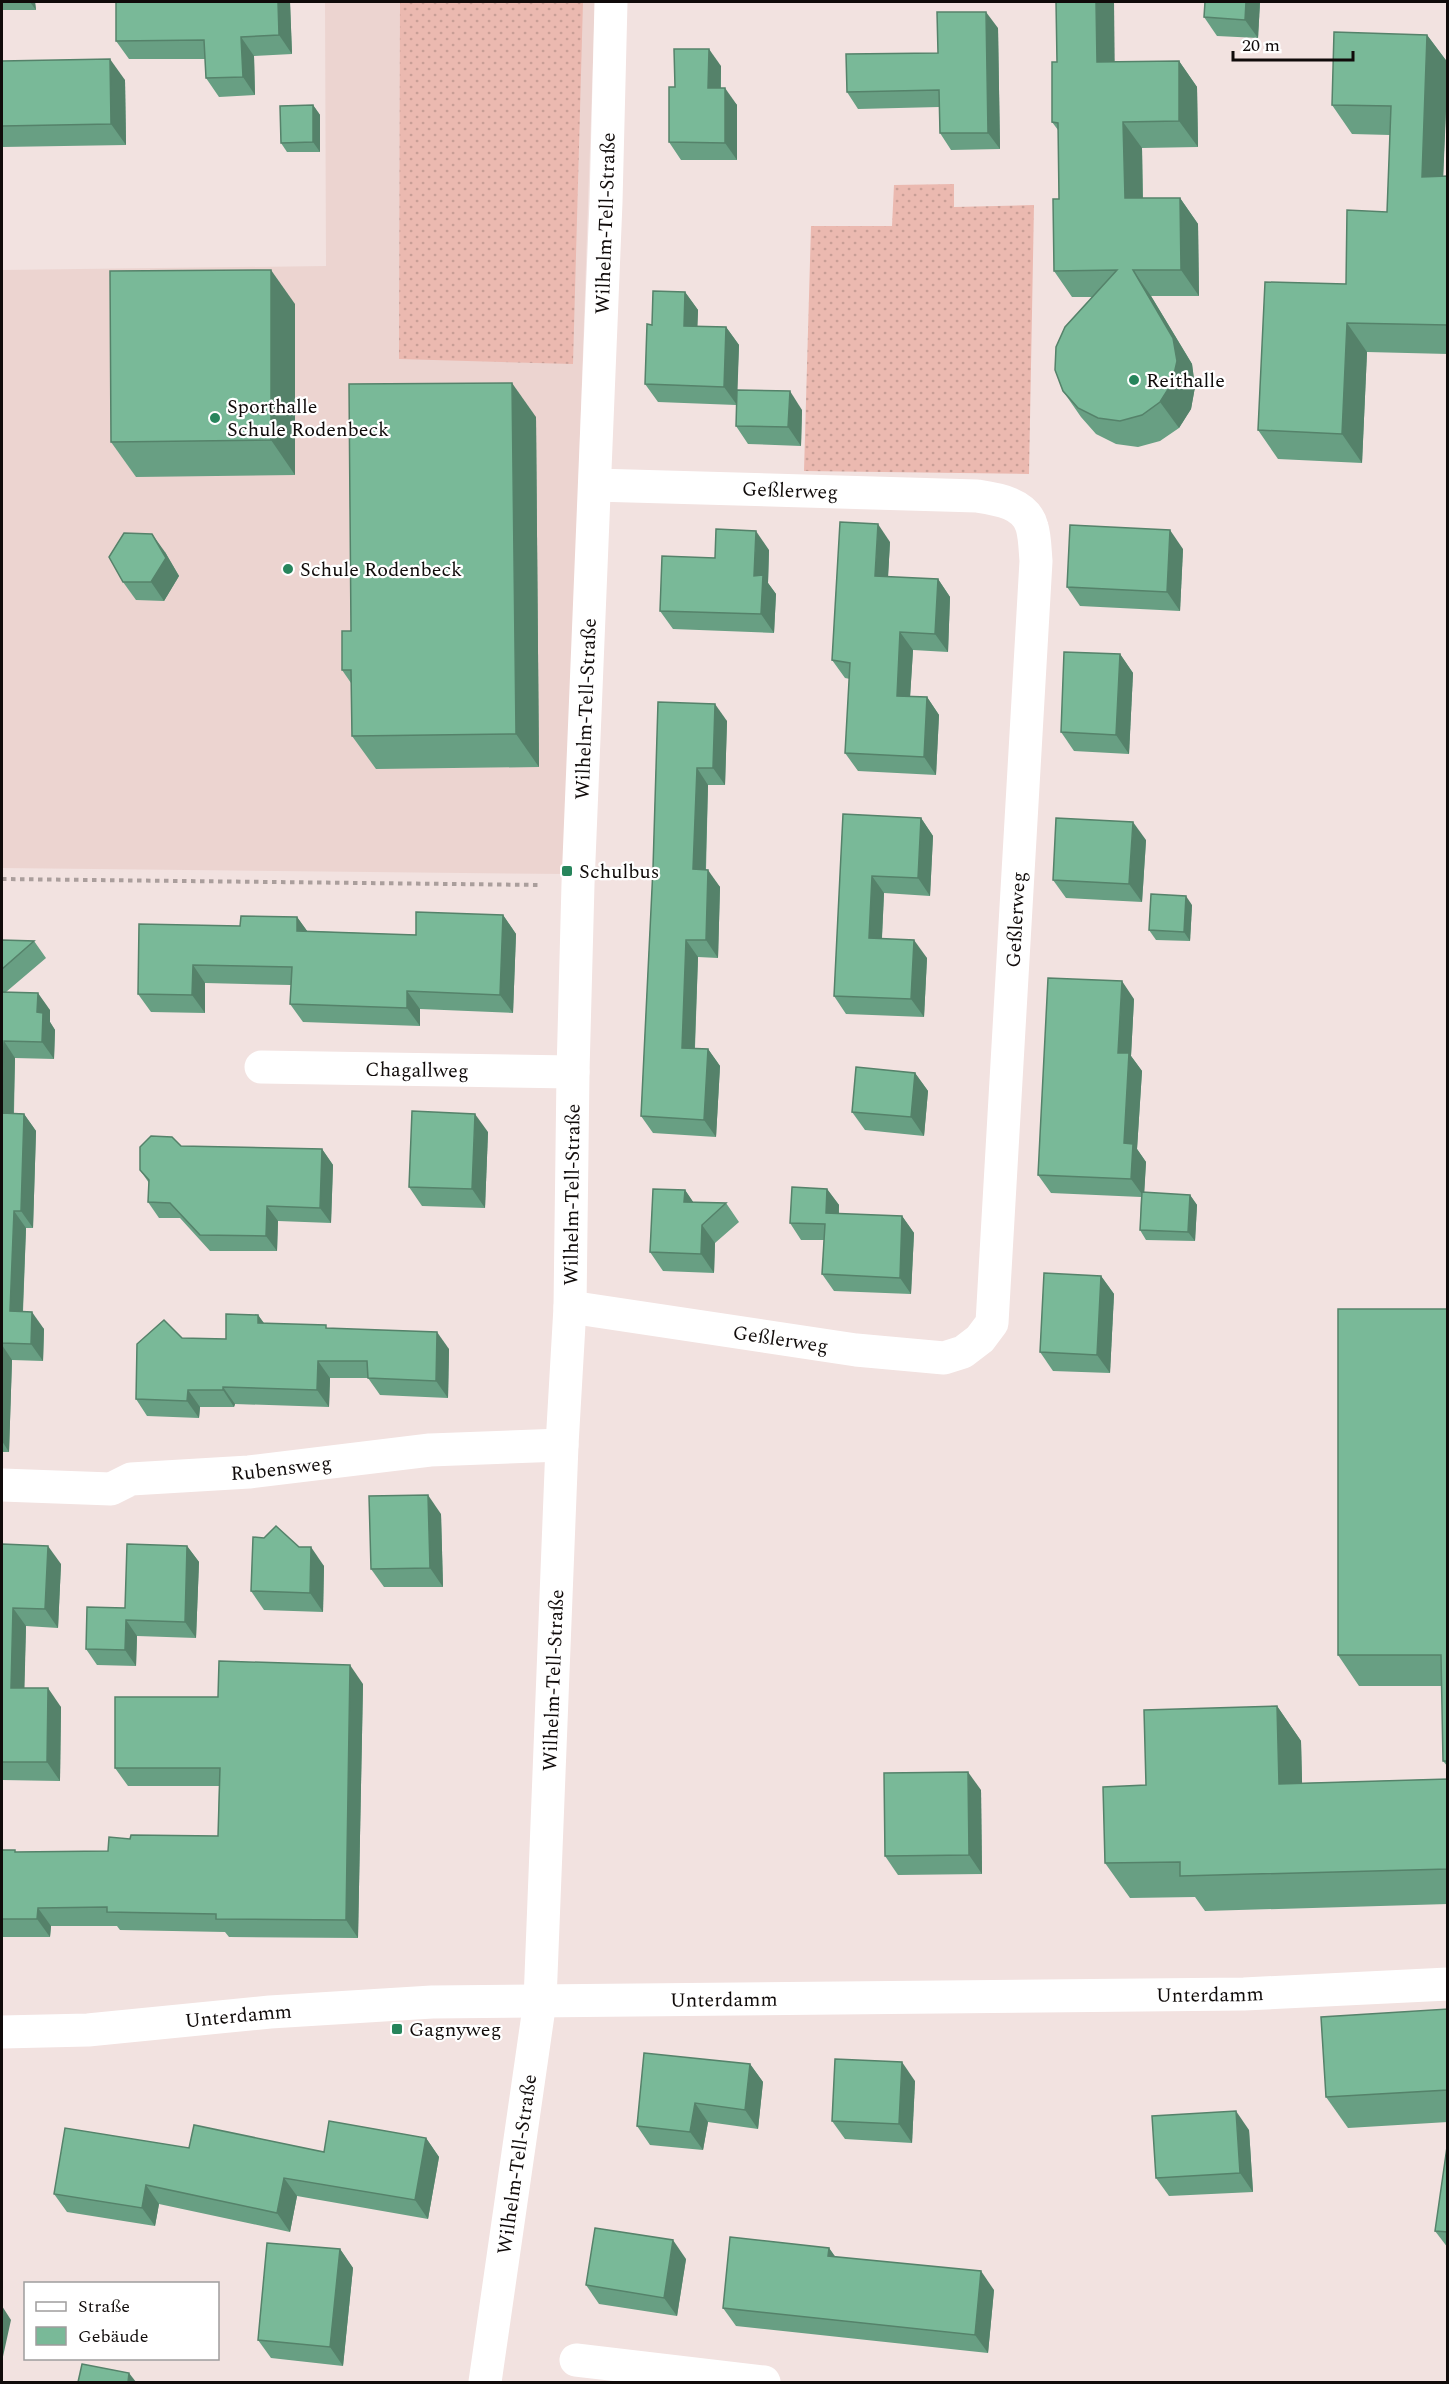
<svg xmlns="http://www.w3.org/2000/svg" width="1449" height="2384" font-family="Spectral,serif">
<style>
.built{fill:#ecd4d0}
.grass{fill:url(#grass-dots)}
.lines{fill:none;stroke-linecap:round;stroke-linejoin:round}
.path{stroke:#aa9e9c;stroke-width:4;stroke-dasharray:4.5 4.5;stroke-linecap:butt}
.street{stroke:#fff;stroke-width:33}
.wall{fill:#689f83}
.shaded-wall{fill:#55826a}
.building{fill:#79b998;stroke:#55826a;stroke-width:1.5}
.poi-dot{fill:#27855c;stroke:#fff;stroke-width:2}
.labels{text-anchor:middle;stroke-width:4.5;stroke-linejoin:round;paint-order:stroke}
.street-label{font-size:20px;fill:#100b0a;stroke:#fff}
.poi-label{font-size:20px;fill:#100b0a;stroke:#fff;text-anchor:start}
</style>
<defs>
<pattern id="grass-dots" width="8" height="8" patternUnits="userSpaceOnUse" patternTransform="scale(1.5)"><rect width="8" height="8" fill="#ebb9b0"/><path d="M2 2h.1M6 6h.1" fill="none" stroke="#c89e96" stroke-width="1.8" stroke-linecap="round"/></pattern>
</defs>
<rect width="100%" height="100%" fill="#f2e2e0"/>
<polygon class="built" points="325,2 595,2 565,874 2,868 2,270 326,266"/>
<g class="grass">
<polygon points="400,2 583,2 573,364 399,359"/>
<polygon points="954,184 954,207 1034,205 1029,474 804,471 811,226 892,226 894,185"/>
</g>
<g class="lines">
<polyline class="path" points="2,879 541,885"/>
<g class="street">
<path id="s1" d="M261,1067L573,1072"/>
<path id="s2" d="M570,1307L856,1350L944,1358L963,1352L980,1339L992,1323L1036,561C1035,550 1035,537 1032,527C1026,503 997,499 977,496L595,485"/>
<path id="s3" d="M2,1485L111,1489L131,1479L249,1472L430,1450L562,1445"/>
<path id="s4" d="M2,2032L88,2030L270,2012L432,2002L1244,1994L1448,1984"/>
<polyline points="576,2360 764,2382"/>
<path id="s5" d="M485,2382L540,2001L562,1445L570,1307L573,1072L578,884L606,202L611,2"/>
</g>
</g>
<g class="wall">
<polygon points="2,2 35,2 36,10 2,10"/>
<polygon points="116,2 290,2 292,54 254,56 255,95 219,97 206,78 205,59 129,59 116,41"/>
<polygon points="1056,2 1114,2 1114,62 1179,61 1197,87 1198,147 1142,148 1143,198 1180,198 1198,224 1199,296 1151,296 1192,364 1195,387 1191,409 1179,428 1160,441 1138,447 1116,444 1096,434 1081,417 1063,391 1092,297 1072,297 1054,271 1059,199 1058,130 1052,122 1057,62"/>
<polygon points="1205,2 1260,2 1258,38 1217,36 1204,17"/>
<polygon points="998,28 1000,149 951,150 940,133 939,107 858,109 847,92"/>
<polygon points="1427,35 1448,63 1443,176 1448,176 1448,354 1367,352 1362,463 1278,459 1258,430 1346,284 1387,212 1390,135 1352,134 1332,105"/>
<polygon points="2,61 125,80 126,145 2,147"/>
<polygon points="721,66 721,88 737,105 737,160 681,160 669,142 675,87"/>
<polygon points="313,105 320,115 320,152 287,152 281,143"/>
<polygon points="685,292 698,310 697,326 726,327 739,345 737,390 802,410 801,446 748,444 736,426 736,405 658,402 645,384 652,325"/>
<polygon points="295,304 295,475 136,477 111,442"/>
<polygon points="536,417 539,767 376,769 352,736 351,683 342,670 351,631"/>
<polygon points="890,542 888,577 938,579 950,597 948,652 913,650 910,697 927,697 939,715 936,775 858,771 845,753 850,679 845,678 832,660"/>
<polygon points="1183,549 1180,611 1080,606 1067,587"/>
<polygon points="769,550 768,583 776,594 774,633 673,629 660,611 715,558"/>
<polygon points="165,552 179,576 164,601 136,600 123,582"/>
<polygon points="1120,654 1133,673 1129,754 1074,751 1061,732"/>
<polygon points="658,702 727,721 725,785 708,785 706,870 720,887 718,958 698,957 695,1048 708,1049 720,1066 716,1137 653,1133 641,1116 653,868"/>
<polygon points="843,814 921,818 933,836 930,896 884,893 882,938 927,958 924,1017 846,1014 834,996"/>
<polygon points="1146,840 1142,902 1066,898 1053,880"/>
<polygon points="1192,905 1190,941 1156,940 1149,930"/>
<polygon points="503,915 516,934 513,1013 420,1009 420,1026 303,1022 290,1004 291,985 205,983 205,1013 151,1012 138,994 240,926 297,917 307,931 416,935"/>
<polygon points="2,940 34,941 46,958 6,992 50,1010 50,1022 55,1030 54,1059 15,1058 14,1113 24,1114 36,1131 33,1228 26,1228 23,1312 44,1329 43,1361 12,1360 9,1452 2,1452"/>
<polygon points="1134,999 1131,1056 1142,1071 1137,1149 1146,1162 1144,1193 1190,1195 1197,1205 1195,1241 1146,1240 1140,1230 1141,1197 1051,1193 1038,1175"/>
<polygon points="915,1073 928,1091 924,1136 865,1130 852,1112"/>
<polygon points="488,1132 485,1208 422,1206 409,1187"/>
<polygon points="181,1146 322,1149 333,1165 331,1223 278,1221 277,1251 210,1251 180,1218 159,1218 148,1202 149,1183 140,1170"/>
<polygon points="827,1189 839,1205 839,1214 902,1216 914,1233 911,1294 834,1291 822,1274 824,1240 801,1240 790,1223"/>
<polygon points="685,1190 693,1202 726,1203 739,1222 715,1243 714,1273 663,1271 650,1252"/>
<polygon points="1101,1276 1114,1294 1110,1373 1053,1371 1040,1352"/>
<polygon points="1448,1309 1448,1767 1443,1761 1442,1686 1359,1686 1338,1655"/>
<polygon points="258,1315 264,1323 328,1328 449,1349 448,1398 380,1395 368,1378 330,1378 329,1407 235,1404 234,1407 200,1407 199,1418 147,1416 136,1399 182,1338 226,1339"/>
<polygon points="441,1514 443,1587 384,1587 371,1569"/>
<polygon points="2,1544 61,1564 58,1628 26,1626 24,1688 61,1707 60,1781 2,1780"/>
<polygon points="187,1546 199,1562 196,1638 137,1636 136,1666 97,1665 86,1649 125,1608"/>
<polygon points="299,1547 324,1566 323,1612 264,1610 251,1591"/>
<polygon points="363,1684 358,1938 229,1937 225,1932 120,1930 117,1926 51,1926 50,1937 2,1937 2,1850 17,1852 108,1851 130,1839 218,1836 219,1786 128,1786 115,1768 218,1697"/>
<polygon points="1277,1706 1301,1741 1302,1783 1448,1779 1448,1904 1205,1911 1195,1897 1130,1898 1105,1863 1146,1785"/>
<polygon points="981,1790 982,1874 898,1875 885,1856"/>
<polygon points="1448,2009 1448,2122 1348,2128 1326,2097"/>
<polygon points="750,2064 763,2082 758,2129 708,2122 703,2150 650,2145 637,2126"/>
<polygon points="915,2081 912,2143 845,2139 832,2121"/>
<polygon points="1249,2130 1253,2192 1169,2196 1156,2178"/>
<polygon points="426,2138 439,2157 428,2219 297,2196 290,2232 159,2204 155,2226 67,2212 54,2194 189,2148 324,2152"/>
<polygon points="1448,2140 1448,2248 1435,2231"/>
<polygon points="829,2248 835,2257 994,2290 988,2353 736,2326 723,2308"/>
<polygon points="340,2249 353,2268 343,2366 271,2358 258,2340"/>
<polygon points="686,2259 677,2316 599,2304 586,2285"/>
</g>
<g class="shaded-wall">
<polygon points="30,2 35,2 36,10"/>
<polygon points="278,2 290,2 292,54 279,35"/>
<polygon points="1096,2 1114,2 1115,88 1097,62"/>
<polygon points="1246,2 1260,2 1258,38 1245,20"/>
<polygon points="986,12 998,28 1000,149 988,133"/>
<polygon points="1427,35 1448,63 1442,206 1422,177"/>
<polygon points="241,37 254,56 255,95 243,77"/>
<polygon points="709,49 721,66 720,105 708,88"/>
<polygon points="110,59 125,80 126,145 111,124"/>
<polygon points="1179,61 1197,87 1198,147 1179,121"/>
<polygon points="725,88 737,105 737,160 725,143"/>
<polygon points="313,105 320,115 320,152 313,142"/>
<polygon points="1123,122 1142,148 1143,224 1125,198"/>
<polygon points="1180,198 1198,224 1199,296 1181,270"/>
<polygon points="271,270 295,304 295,475 271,440"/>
<polygon points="1133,270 1151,296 1192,364 1195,387 1191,409 1179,428 1160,402"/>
<polygon points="685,292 698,310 697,344 684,326"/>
<polygon points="1347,323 1367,352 1362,463 1342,434"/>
<polygon points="726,327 739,345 737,405 724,387"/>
<polygon points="512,383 536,417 539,767 516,734"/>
<polygon points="790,391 802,410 801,446 788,427"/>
<polygon points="878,524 890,542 887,594 875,576"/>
<polygon points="1170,530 1183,549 1180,611 1167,592"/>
<polygon points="756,531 769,550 768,583 776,594 774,633 761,614 754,576"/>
<polygon points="152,534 165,552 179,576 164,601 151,582"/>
<polygon points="938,579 950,597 948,652 935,634"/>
<polygon points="900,632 913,650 909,714 897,696"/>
<polygon points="1120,654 1133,673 1129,754 1116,735"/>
<polygon points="927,697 939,715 936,775 924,757"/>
<polygon points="715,704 727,721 725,785 713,768"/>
<polygon points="697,768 708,785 705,886 693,869"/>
<polygon points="921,818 933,836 930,896 918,878"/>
<polygon points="1133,822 1146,840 1142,902 1129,884"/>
<polygon points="708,870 720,887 718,958 706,940"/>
<polygon points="872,876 884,893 881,955 869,938"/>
<polygon points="1186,896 1192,905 1190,941 1184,932"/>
<polygon points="503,915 516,934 513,1013 500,995"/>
<polygon points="297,917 310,935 297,931"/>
<polygon points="686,940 698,957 694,1065 682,1048"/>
<polygon points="914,940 927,958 924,1017 911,999"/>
<polygon points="193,965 205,983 205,1013 192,995"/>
<polygon points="1122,981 1134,999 1131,1056 1142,1071 1137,1149 1146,1162 1144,1197 1131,1179 1124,1143 1118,1053"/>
<polygon points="407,991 420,1009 420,1026 407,1008"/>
<polygon points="38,993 50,1010 50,1022 55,1030 54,1059 42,1042 37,1012"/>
<polygon points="4,1041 15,1058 13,1130 2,1113"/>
<polygon points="708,1049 720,1066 716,1137 704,1120"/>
<polygon points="915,1073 928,1091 924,1136 911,1117"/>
<polygon points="24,1114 36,1131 33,1228 21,1211"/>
<polygon points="475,1114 488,1132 485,1208 472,1189"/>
<polygon points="322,1149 333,1165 331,1223 320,1208"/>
<polygon points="827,1189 839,1205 838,1230 826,1213"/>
<polygon points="685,1190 698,1209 684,1202"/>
<polygon points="1190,1195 1197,1205 1195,1241 1188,1232"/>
<polygon points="267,1206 278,1221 277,1251 266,1236"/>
<polygon points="14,1211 26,1228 22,1328 10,1311"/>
<polygon points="902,1216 914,1233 911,1294 900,1278"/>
<polygon points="702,1225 715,1243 714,1273 701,1254"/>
<polygon points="1101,1276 1114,1294 1110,1373 1097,1355"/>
<polygon points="32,1312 44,1329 43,1361 31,1344"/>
<polygon points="258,1315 270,1332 258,1323"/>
<polygon points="437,1332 449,1349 448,1398 436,1381"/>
<polygon points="2,1345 12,1360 9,1452 2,1441"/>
<polygon points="318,1361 330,1378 329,1407 317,1390"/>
<polygon points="223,1387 235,1404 234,1407 223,1390"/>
<polygon points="188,1390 200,1407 199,1418 187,1401"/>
<polygon points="428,1495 441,1514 443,1587 430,1568"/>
<polygon points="48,1546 61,1564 58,1628 45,1609"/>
<polygon points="187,1546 199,1562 196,1638 185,1622"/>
<polygon points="311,1547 324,1566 323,1612 310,1593"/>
<polygon points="13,1608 26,1626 24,1707 11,1688"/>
<polygon points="126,1620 137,1636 136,1666 125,1650"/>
<polygon points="350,1665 363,1684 358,1938 346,1920"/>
<polygon points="48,1688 61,1707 60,1781 47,1762"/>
<polygon points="1277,1706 1301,1741 1303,1819 1279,1784"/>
<polygon points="968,1772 981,1790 982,1874 969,1855"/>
<polygon points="38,1908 51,1926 50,1937 37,1919"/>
<polygon points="902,2062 915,2081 912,2143 899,2124"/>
<polygon points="750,2064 763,2082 758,2129 745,2110"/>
<polygon points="695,2103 708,2122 703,2150 690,2132"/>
<polygon points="1236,2111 1249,2130 1253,2192 1240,2173"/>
<polygon points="426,2138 439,2157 428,2219 415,2200"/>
<polygon points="284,2178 297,2196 290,2232 277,2213"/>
<polygon points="146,2185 159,2204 155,2226 142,2208"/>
<polygon points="673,2240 686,2259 677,2316 664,2298"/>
<polygon points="829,2248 842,2266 828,2256"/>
<polygon points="340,2249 353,2268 343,2366 330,2347"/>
<polygon points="981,2271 994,2290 988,2353 975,2335"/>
<polygon points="2,2306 11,2320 2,2361"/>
<polygon points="129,2373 136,2382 128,2382"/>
</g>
<g class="building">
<polygon points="116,2 278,2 279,35 241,37 243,77 206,78 204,40 116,41"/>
<polygon points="1056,2 1096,2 1097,62 1179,61 1179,121 1123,122 1125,198 1180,198 1181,270 1133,270 1173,338 1177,361 1172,383 1160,402 1142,415 1120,421 1098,418 1078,408 1063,391 1055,370 1056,347 1065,327 1117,270 1054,271 1053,199 1059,199 1058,123 1052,122 1052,62 1057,62"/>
<polygon points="1205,2 1246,2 1245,20 1204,17"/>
<polygon points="937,12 986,12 988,133 940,133 939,90 847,92 846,54 938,53"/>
<polygon points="1334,32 1427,35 1422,177 1448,176 1448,325 1347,323 1342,434 1258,430 1265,282 1346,284 1347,210 1387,212 1391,106 1332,105"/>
<polygon points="674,49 709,49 708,88 725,88 725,143 669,142 669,87 675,87"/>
<polygon points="110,59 111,124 2,126 2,61"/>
<polygon points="313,105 313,142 281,143 280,106"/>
<polygon points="271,270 271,440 111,442 110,271"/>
<polygon points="653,291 685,292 684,326 726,327 724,387 645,384 647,324 652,325"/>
<polygon points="512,383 516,734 352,736 351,670 342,670 342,631 351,631 349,384"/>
<polygon points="737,390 790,391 788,427 736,426"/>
<polygon points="840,522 878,524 875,576 938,579 935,634 900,632 897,696 927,697 924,757 845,753 850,663 832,660"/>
<polygon points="1070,525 1170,530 1167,592 1067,587"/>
<polygon points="716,529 756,531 754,576 763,575 761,614 660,611 662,556 715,558"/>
<polygon points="124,533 152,534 166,558 151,582 123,582 109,557"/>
<polygon points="1064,652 1120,654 1116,735 1061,732"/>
<polygon points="658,702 715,704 713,768 697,768 693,869 708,870 706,940 686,940 682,1048 708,1049 704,1120 641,1116 653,868"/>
<polygon points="843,814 921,818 918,878 872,876 869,938 914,940 911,999 834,996"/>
<polygon points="1056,818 1133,822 1129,884 1053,880"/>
<polygon points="1151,894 1186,896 1184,932 1149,930"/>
<polygon points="416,912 503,915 500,995 407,991 407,1008 290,1004 292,967 193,965 192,995 138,994 139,924 240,926 241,916 297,917 297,931 416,935"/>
<polygon points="2,940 34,941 2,969"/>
<polygon points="1048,978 1122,981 1118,1053 1129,1053 1124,1143 1133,1144 1131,1179 1038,1175"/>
<polygon points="2,992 38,993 37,1012 43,1013 42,1042 4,1041 2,1102"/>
<polygon points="856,1067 915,1073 911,1117 852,1112"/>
<polygon points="412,1111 475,1114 472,1189 409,1187"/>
<polygon points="2,1113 24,1114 21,1211 14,1211 10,1311 32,1312 31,1344 2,1343"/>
<polygon points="151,1136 172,1137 181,1146 322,1149 320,1208 267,1206 266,1236 200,1235 170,1203 148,1202 149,1180 140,1170 140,1147"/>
<polygon points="792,1187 827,1189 826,1213 902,1216 900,1278 822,1274 825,1224 790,1223"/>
<polygon points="653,1189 685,1190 684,1202 726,1203 702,1225 701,1254 650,1252"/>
<polygon points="1142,1192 1190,1195 1188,1232 1140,1230"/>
<polygon points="1044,1273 1101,1276 1097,1355 1040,1352"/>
<polygon points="1338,1309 1448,1309 1448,1761 1443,1761 1441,1655 1338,1655"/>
<polygon points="226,1314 258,1315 258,1323 326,1325 326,1328 437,1332 436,1381 368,1378 367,1361 318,1361 317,1390 223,1387 223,1390 188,1390 187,1401 136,1399 137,1344 164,1320 182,1338 226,1339"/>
<polygon points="428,1495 430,1568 371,1569 369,1496"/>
<polygon points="276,1526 299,1547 311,1547 310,1593 251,1591 253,1537 264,1538"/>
<polygon points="2,1544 48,1546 45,1609 13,1608 11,1688 48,1688 47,1762 2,1762"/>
<polygon points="127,1544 187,1546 185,1622 126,1620 125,1650 86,1649 87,1607 125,1608"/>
<polygon points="219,1661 350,1665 346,1920 216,1919 216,1914 107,1912 107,1907 38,1908 37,1919 2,1919 2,1850 15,1850 15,1852 108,1851 109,1837 130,1839 131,1835 218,1836 220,1768 115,1768 115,1697 218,1697"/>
<polygon points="1277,1706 1279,1784 1448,1779 1448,1869 1180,1876 1180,1862 1105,1863 1103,1787 1146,1785 1144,1710"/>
<polygon points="968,1772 969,1855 885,1856 884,1773"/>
<polygon points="1448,2009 1448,2090 1326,2097 1321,2017"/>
<polygon points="644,2053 750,2064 745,2110 695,2103 690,2132 637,2126"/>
<polygon points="835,2059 902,2062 899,2124 832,2121"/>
<polygon points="1236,2111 1240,2173 1156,2178 1152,2116"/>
<polygon points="329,2121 426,2138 415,2200 284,2178 277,2213 146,2185 142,2208 54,2194 65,2128 189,2148 194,2125 324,2152"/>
<polygon points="1448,2140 1448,2232 1435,2231"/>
<polygon points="595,2228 673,2240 664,2298 586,2285"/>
<polygon points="730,2237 829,2248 828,2256 981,2271 975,2335 723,2308"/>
<polygon points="267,2243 340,2249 330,2347 258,2340"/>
<polygon points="82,2364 129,2373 128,2382 78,2382"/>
</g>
<g class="poi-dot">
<circle cx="1134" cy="380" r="6"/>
<circle cx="215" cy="418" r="6"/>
<circle cx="288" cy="569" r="6"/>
<rect x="561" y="865" width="12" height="12" rx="3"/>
<rect x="391" y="2023" width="12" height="12" rx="3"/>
</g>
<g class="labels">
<g class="street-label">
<text dy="7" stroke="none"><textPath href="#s5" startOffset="2164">Wilhelm-Tell-Straße</textPath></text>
<text transform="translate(790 490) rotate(2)" y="7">Geßlerweg</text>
<text dy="7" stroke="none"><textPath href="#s5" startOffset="1678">Wilhelm-Tell-Straße</textPath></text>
<text dy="7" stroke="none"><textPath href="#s2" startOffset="843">Geßlerweg</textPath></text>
<text dy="7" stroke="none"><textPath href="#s1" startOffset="156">Chagallweg</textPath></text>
<text dy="7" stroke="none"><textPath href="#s5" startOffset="1192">Wilhelm-Tell-Straße</textPath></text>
<text dy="7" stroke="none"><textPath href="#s2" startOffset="213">Geßlerweg</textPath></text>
<text dy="7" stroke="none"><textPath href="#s3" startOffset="282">Rubensweg</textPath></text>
<text dy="7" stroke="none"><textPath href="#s5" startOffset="706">Wilhelm-Tell-Straße</textPath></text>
<text dy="7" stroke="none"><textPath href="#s4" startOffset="1209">Unterdamm</textPath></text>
<text dy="7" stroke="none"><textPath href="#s4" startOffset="723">Unterdamm</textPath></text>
<text dy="7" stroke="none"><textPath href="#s4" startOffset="237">Unterdamm</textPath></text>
<text dy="7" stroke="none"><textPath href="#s5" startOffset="220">Wilhelm-Tell-Straße</textPath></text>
</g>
<g class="poi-label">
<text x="1146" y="387">Reithalle</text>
<text x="227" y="413">Sporthalle<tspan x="227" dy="23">Schule Rodenbeck</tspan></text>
<text x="300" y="576">Schule Rodenbeck</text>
<text x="579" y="878">Schulbus</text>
<text x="409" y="2036">Gagnyweg</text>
</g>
</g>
<rect width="1449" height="2384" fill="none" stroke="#100b0a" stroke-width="6"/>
<rect x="24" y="2282" width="195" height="78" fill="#ffffff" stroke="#9f9d9d" stroke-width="1.5"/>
<rect x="36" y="2302" width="30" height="9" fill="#ffffff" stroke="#9f9d9d" stroke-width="1.5"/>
<text x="78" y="2312" font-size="18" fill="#100b0a">Straße</text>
<rect x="36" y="2327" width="30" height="18" fill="#79b998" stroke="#9f9d9d" stroke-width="1.5"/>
<text x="78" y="2342" font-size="18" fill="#100b0a">Gebäude</text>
<path d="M1233 51v9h120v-9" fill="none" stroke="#100b0a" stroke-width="3"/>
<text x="1242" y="51" font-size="18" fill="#100b0a" stroke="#ffffff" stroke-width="4.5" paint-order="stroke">20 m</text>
</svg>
